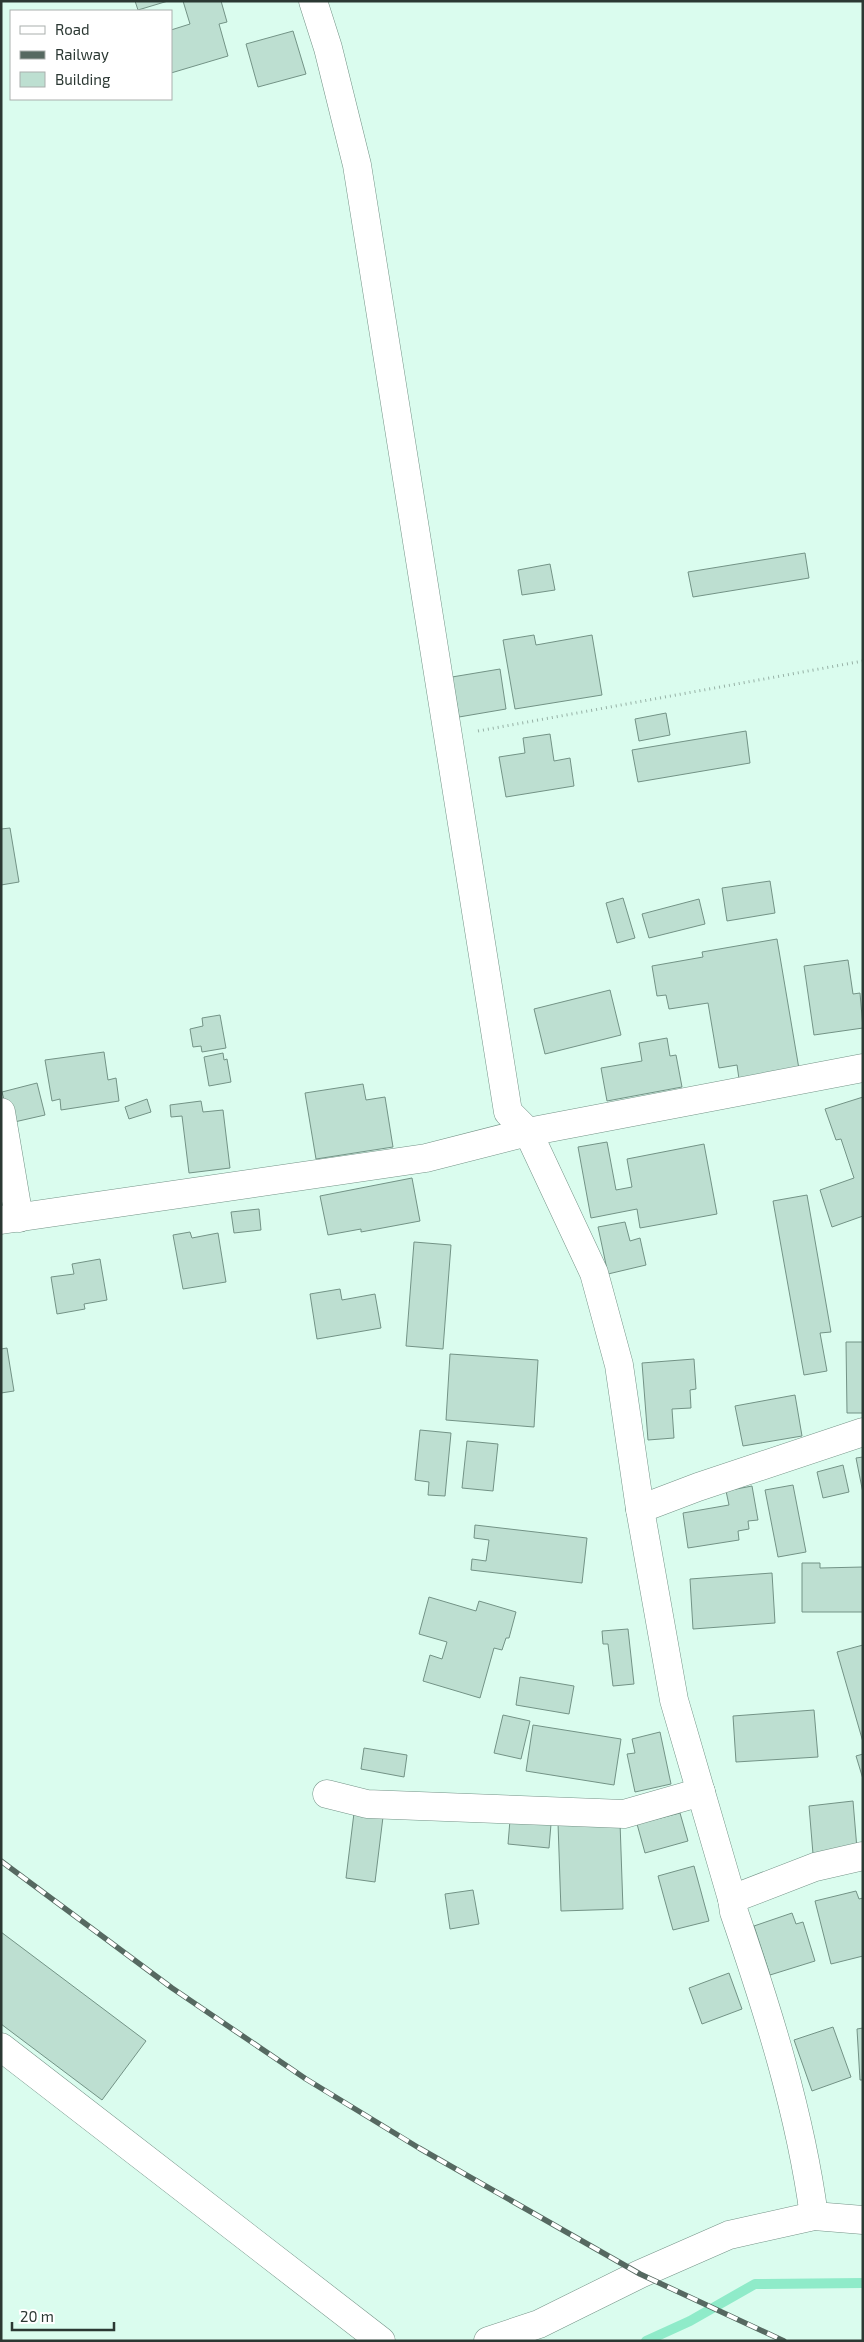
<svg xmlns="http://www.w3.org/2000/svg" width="864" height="2342" font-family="'Exo 2',sans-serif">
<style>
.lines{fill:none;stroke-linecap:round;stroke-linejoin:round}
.stream{stroke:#8febc9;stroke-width:10}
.building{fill:#bddfd1;stroke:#739386}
.minor-casing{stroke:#749387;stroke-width:29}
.path{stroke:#97b1a6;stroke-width:3;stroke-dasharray:1 4;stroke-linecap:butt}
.minor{stroke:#fff;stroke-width:28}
.rail-casing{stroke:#566961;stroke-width:5.5}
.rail{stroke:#fff;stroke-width:4;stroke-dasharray:11;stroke-linecap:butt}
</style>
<rect width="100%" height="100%" fill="#dafcee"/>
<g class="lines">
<polyline class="stream" points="646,2341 690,2321 755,2284 863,2283"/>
</g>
<g class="building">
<polygon points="135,1 168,1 138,10"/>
<polygon points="183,1 221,1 227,22 219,24 228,56 171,73 171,30 190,24"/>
<polygon points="293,31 306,74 258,87 246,44"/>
<polygon points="805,553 809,578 693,597 688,572"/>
<polygon points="550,564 555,590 522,595 518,570"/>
<polygon points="534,635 536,645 592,635 602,695 515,709 503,640"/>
<polygon points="500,669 506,709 459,717 452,677"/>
<polygon points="666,713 670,735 639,741 635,719"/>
<polygon points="746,731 750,763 638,782 632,750"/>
<polygon points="550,734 554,761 570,758 574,786 506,797 499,757 525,753 523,738"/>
<polygon points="10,828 19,882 1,885 1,829"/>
<polygon points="770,881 775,913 727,921 722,888"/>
<polygon points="623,898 635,938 617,943 606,903"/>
<polygon points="699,899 705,924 649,938 642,914"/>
<polygon points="777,939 799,1069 739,1079 737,1065 719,1068 708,1003 669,1009 666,995 657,996 652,966 703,957 702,952"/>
<polygon points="848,960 853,994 860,993 863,1028 814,1035 804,966"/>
<polygon points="610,990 621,1035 545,1054 534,1009"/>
<polygon points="220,1015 226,1048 202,1052 201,1046 193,1047 190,1029 203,1026 202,1018"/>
<polygon points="667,1038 670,1056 676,1055 682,1087 607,1101 601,1068 642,1061 639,1043"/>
<polygon points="104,1052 108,1080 116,1078 119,1101 61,1110 60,1099 52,1101 45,1060"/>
<polygon points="223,1053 224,1060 227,1059 231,1082 209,1086 204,1057"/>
<polygon points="37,1083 45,1115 10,1123 2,1092"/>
<polygon points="363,1084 366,1100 385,1097 393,1147 316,1159 305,1093"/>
<polygon points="863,1097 863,1216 832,1227 820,1190 854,1178 841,1139 836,1140 825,1109"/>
<polygon points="147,1099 151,1112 129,1119 125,1107"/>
<polygon points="201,1101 203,1112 223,1110 230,1168 189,1173 182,1116 171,1117 170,1105"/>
<polygon points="607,1142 616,1190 632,1187 627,1159 704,1144 717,1214 640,1228 637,1209 591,1218 578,1147"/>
<polygon points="412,1178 420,1221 361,1232 361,1229 328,1235 320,1196"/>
<polygon points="807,1195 831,1332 820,1333 827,1371 804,1375 773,1201"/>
<polygon points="259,1209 261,1230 234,1233 231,1212"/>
<polygon points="625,1222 630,1241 640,1238 646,1265 608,1274 598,1227"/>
<polygon points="190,1232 192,1238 218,1233 226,1282 183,1289 173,1235"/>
<polygon points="414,1242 451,1245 443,1349 406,1346"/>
<polygon points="100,1259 107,1300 84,1304 85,1309 57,1314 51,1277 74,1274 72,1264"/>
<polygon points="340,1289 342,1300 375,1294 381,1328 317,1339 310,1294"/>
<polygon points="846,1342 863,1342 863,1413 847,1413"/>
<polygon points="7,1348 14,1391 1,1393 1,1349"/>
<polygon points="450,1354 538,1360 534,1427 446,1420"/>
<polygon points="694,1359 696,1389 690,1390 691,1408 672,1409 674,1438 648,1440 642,1363"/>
<polygon points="795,1395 802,1436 743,1446 735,1406"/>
<polygon points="420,1430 451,1433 445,1496 428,1495 429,1482 415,1480"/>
<polygon points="467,1441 498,1444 493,1491 462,1488"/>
<polygon points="863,1457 863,1493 856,1458"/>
<polygon points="843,1465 849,1492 823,1498 817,1472"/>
<polygon points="793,1485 806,1552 778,1557 765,1490"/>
<polygon points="752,1486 758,1520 748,1521 749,1529 738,1531 739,1540 688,1548 683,1513 729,1505 726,1491"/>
<polygon points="475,1525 587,1538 582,1583 471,1570 472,1559 486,1561 489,1540 474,1538"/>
<polygon points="802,1563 820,1563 820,1568 863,1567 863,1612 802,1612"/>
<polygon points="772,1573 775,1623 693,1629 690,1579"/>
<polygon points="429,1597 476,1611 479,1601 516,1612 509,1638 506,1638 502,1650 494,1648 480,1698 423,1681 430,1655 442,1659 447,1642 419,1634"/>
<polygon points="628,1629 634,1684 613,1686 608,1644 603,1644 602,1631"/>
<polygon points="863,1645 863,1742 837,1652"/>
<polygon points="520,1677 574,1686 569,1714 516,1705"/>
<polygon points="814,1710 818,1757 736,1762 733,1716"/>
<polygon points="503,1715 530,1721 521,1759 494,1753"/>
<polygon points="533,1725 621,1739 614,1785 526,1771"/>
<polygon points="660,1732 671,1784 635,1792 627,1754 635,1753 632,1739"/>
<polygon points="364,1748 407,1755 404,1777 361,1769"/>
<polygon points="863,1754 863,1779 856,1756"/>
<polygon points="853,1801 857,1849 813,1854 809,1806"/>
<polygon points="354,1813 383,1817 375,1882 346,1878"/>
<polygon points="680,1813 688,1841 645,1853 637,1824"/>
<polygon points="510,1820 551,1824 549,1848 508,1844"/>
<polygon points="620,1822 623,1909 561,1911 558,1823"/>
<polygon points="694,1866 709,1921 673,1930 658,1876"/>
<polygon points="473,1890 479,1924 450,1929 445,1894"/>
<polygon points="856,1891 859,1899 863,1898 863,1956 831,1964 815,1901"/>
<polygon points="792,1913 796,1924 803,1922 815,1961 770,1975 754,1926"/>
<polygon points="1,1932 146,2041 102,2100 1,2024"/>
<polygon points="729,1973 742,2009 702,2024 689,1988"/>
<polygon points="833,2027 851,2077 812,2091 794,2040"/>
<polygon points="863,2028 863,2080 860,2080 857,2029"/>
</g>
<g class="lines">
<g class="minor-casing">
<g id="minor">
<path d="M313,1L328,48L357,165L508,1112L528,1132L594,1273L619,1365L640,1509L674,1700L732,1899L734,1912C768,2011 800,2112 814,2216"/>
<polyline points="1,1112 19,1218"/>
<polyline points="1,1220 426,1158 528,1132 863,1068"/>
<polyline points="640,1509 698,1487 863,1432"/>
<polyline points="327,1794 367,1804 624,1814 701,1792"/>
<polyline points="732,1899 815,1867 863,1856"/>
<polyline points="1,2047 381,2341"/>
<polyline points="488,2341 539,2324 640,2274 729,2235 814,2216 863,2220"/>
</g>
</g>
<polyline class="path" points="478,731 863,661"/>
<use href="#minor" class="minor"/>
<g class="rail-casing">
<polyline id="rail" points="1,1861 172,1988 306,2079 419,2148 640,2274 784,2341"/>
</g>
<use href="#rail" class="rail"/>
</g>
<rect width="864" height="2342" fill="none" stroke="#2b3833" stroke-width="5"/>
<rect x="10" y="10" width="162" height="90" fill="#ffffff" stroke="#aaafad"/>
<rect x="20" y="26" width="25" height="8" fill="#ffffff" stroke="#aaafad"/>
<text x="55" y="35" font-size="15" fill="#2b3833">Road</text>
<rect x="20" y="51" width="25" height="8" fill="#566961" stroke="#aaafad"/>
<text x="55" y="60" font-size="15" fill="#2b3833">Railway</text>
<rect x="20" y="72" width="25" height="15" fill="#bddfd1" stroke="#aaafad"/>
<text x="55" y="85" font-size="15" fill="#2b3833">Building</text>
<path d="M12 2322v8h102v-8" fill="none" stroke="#2b3833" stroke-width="2.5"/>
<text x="20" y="2322" font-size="15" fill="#2b3833" stroke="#ffffff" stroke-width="4" paint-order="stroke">20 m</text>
</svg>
